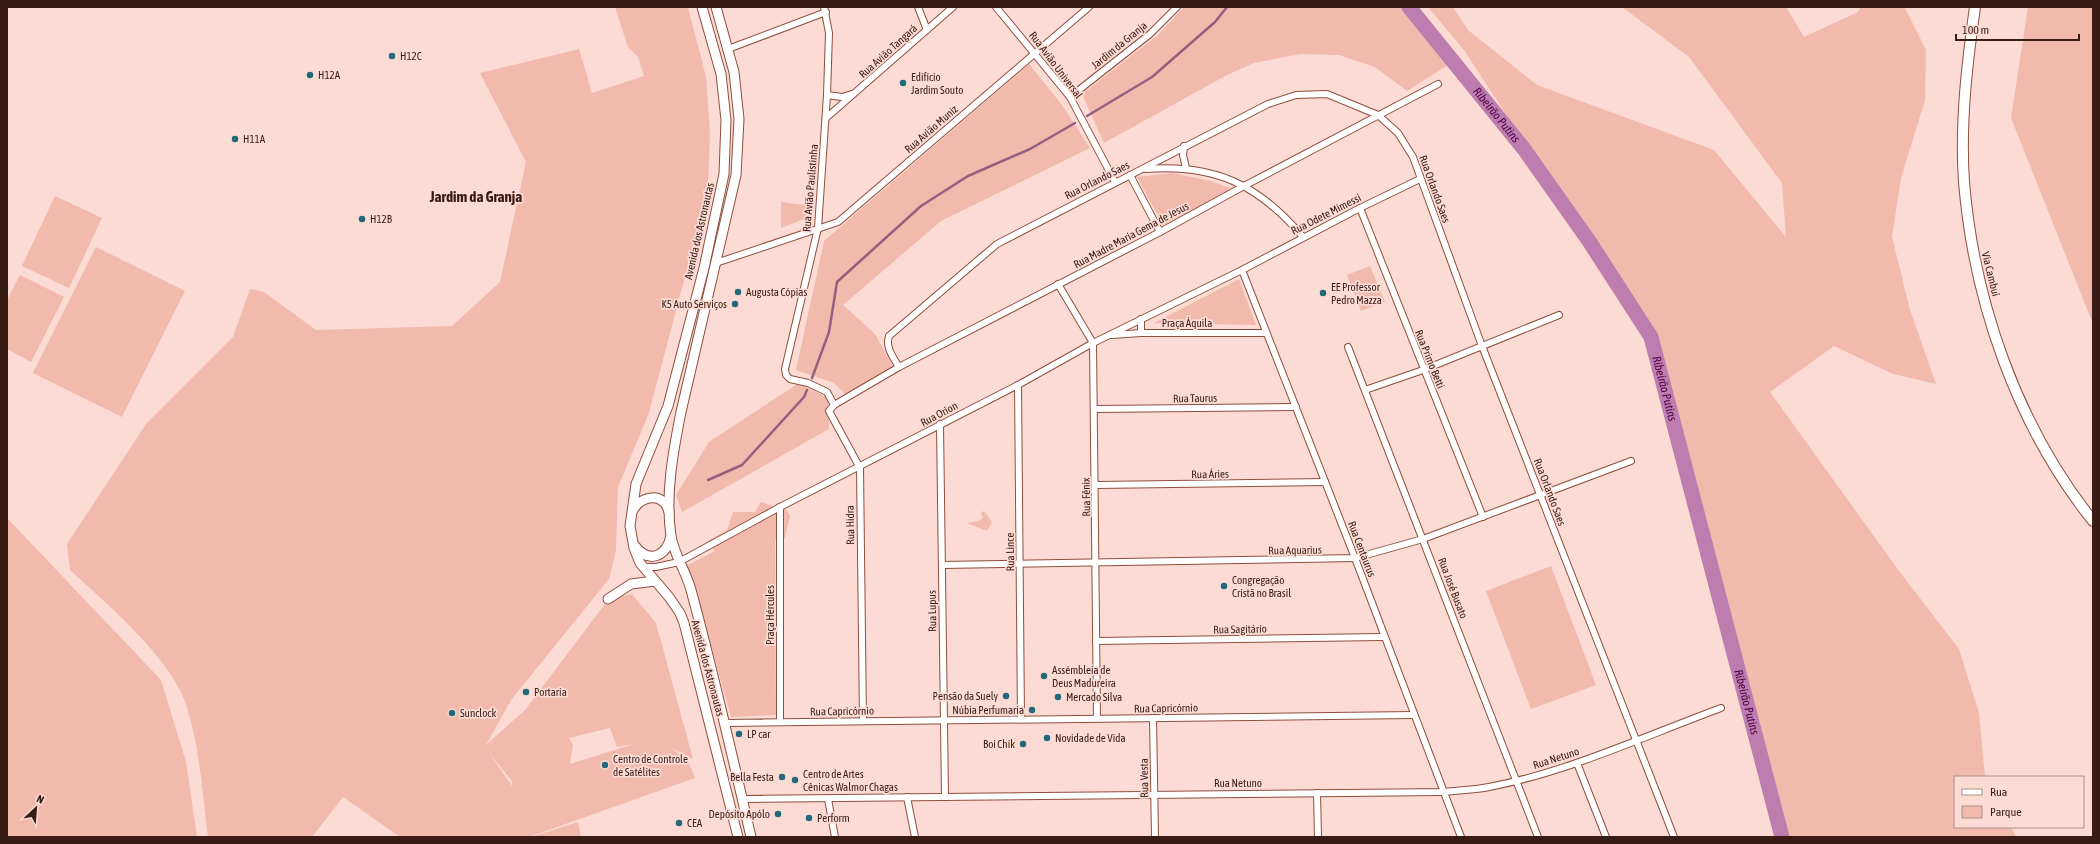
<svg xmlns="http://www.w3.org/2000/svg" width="2100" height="844" font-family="'Asap Condensed',sans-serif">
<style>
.green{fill:#f1baac;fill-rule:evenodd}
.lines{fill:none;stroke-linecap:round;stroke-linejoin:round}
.stream{stroke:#956080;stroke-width:2.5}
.river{stroke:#bd7dae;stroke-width:15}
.minor-casing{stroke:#8f4e3d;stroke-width:8}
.secondary-casing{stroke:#8f4e3d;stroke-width:11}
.primary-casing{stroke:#8f4e3d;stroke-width:12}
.minor{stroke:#fff;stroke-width:6}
.secondary{stroke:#fff;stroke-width:9}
.primary{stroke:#fff;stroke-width:10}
.poi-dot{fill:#236979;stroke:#fbdbd3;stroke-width:1.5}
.labels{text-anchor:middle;stroke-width:3.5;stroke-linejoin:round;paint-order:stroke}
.street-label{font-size:11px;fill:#391d15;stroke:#fbdbd3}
.poi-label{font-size:11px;fill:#391d15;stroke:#fbdbd3;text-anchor:start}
.water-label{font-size:12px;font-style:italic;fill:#4e0044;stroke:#fbdbd3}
.district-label{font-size:15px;font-weight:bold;fill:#391d15;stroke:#fbdbd3}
</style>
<rect width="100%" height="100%" fill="#fbdbd3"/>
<g class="green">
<path d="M615,7H688L706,77L710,132L708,189L649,413L618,487L616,550L609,579L511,700L486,745L525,710L608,600L632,594L656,623L693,759L670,747L688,761L695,778L529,837H400L343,797L312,837H208C202,791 200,743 184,699C167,655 105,602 70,570L67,544L146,424L233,337L250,289L264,292L316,330L452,326L500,282L526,162L480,73L579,49L592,93L644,76L638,57L628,47ZM610,728L617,747L634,744L570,764L573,745L569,738ZM489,753L512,781V786Z"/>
<polygon points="1184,7 1401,7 1448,65 1407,91 1375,67 1339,55 1300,54 1254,63 1227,75 1104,143 1082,94 1158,35"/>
<polygon points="1428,7 1453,7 1468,30 1537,85 1714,150 1786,237 1782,183 1689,57 1622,7 1786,7 1804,37 1858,12 1861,7 1905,8 1926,50 1925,100 1901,178 1892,237 1910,310 1936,384 1893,374 1834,346 1770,392 1899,571 1959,649 1979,713 1985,777 1955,777 1955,827 2011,827 2016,837 1782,837 1651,337 1464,50"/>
<polygon points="2028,7 2093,7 2093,324 2011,118"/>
<polygon points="1029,64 1062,105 1090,148 941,221 843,305 875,334 893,367 846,395 834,383 796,370 824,241"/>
<polygon points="1172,173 1211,181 1233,189 1163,225 1137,177"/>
<polygon points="55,196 102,218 69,288 22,266"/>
<polygon points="781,202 811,206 809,217 781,228"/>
<polygon points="96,247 185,291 122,417 33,373"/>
<polygon points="1370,266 1385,302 1361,311 1347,275"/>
<polygon points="20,275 64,297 31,362 7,349 7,300"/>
<polygon points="1239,279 1256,325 1154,323"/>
<polygon points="799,383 828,398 829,429 682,512 676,495 709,442"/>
<polygon points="761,502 776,507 784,506 790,516 785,538 775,541 776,715 731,717 691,575 686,566 715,551 706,542 727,530 733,512 755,512"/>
<polygon points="984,511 992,522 987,531 967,523 979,521 983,518 981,513"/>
<polygon points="7,518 161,680 186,762 197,837 7,837"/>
<polygon points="1551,566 1596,685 1531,709 1486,591"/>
<polygon points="578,822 581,837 531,837"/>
</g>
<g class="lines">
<g class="stream">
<polyline points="1087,116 1152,77 1215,22 1227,7"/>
<polyline points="812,378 829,332 837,282 921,206 968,176 1030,149 1075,123"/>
<polyline points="708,480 742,465 804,397 807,390"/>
</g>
<path class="river" id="s1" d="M1409,7L1524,149L1589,241L1651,337L1782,837"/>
<g class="minor-casing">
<g id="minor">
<polyline points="824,7 829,33 827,95 818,228 785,369 786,375 790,379 808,383 827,392 834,405 829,411 860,468 863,721"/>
<polyline points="918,7 927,30"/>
<polyline points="996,7 1070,97 1115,182"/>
<polyline points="728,49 826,12"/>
<polyline points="827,95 842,97 852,94"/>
<polyline points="1070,97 1150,34 1177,7"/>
<polyline points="826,118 953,7"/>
<polyline points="1184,146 1183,155 1186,168"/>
<path d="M1146,169C1215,164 1258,184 1303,237"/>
<polyline points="1130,175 1160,232"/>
<polyline points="1360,208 1483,517"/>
<polyline points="716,263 838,222 1089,7"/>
<polyline points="1242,270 1355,558 1461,837"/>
<polyline points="1058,284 1093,343 1097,718"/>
<polyline points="1141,319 1141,333"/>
<polyline points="1112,335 1141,333 1266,333"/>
<polyline points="1348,347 1538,837"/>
<path d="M899,367C893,357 885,347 889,336L997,244L1268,104L1296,95L1327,94L1378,115L1398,133L1413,157L1482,346L1674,837"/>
<polyline points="1018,385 1021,719"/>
<polyline points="1365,390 1423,370 1559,315"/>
<polyline points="834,405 899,367 1160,232 1244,186 1438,84"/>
<polyline points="1095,409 1296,407"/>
<polyline points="940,424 945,797"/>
<polyline points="1095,485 1325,482"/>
<polyline points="780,507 780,722"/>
<polyline points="942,565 1355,558 1423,539 1631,461"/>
<polyline points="644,567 656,567 679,562 780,507 1018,385 1093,343 1242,270 1360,208 1420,179"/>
<polyline points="1096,641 1384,637"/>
<polyline points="1153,718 1155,837"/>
<polyline points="726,723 1414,715"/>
<polyline points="1577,763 1606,837"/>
<polyline points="1317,793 1318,837"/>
<polyline points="907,797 915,837"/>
<path d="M743,799L1444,792C1459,790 1475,790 1489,787C1568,772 1645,736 1721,708"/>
<polyline points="828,799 835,837"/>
</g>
</g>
<g class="secondary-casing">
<g id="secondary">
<polyline points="702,7 721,74 726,120 724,174 704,268 668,406 636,484 630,526 634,548 640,563 669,597 680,613 684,623 738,837"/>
<path d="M716,7L734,72L739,119L736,175L681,412C673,452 665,495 671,536C674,555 686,571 691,590C713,671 732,754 751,837"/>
<path d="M633,510C642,495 664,492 669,512"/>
<path d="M635,546C649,564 666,557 671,536"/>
<polyline points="608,599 631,584 655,581"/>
</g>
</g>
<g class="primary-casing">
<path id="primary" d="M1975,7C1967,64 1960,123 1964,182C1974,302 2017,426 2093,521"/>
</g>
<use href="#minor" class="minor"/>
<use href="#secondary" class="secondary"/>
<use href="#primary" class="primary"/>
</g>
<g class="poi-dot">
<circle cx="392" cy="56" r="4"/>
<circle cx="310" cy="75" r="4"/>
<circle cx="903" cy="83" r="4"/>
<circle cx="235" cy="139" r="4"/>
<circle cx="362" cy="219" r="4"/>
<circle cx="738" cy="292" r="4"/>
<circle cx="1323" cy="293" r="4"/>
<circle cx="735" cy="304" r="4"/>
<circle cx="1224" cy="586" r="4"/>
<circle cx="1044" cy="676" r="4"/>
<circle cx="526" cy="692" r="4"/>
<circle cx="1006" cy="696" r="4"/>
<circle cx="1058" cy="697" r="4"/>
<circle cx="1032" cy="710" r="4"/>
<circle cx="452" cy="713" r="4"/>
<circle cx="739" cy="734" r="4"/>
<circle cx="1047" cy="738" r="4"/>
<circle cx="1023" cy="744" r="4"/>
<circle cx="605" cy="765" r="4"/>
<circle cx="782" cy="777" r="4"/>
<circle cx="795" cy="780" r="4"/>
<circle cx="778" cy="814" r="4"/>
<circle cx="809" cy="818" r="4"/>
<circle cx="679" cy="823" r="4"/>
</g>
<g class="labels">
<g class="street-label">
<text transform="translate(1119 45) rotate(-39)" y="4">Jardim da Granja</text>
<text transform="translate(888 51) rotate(-42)" y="4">Rua Avião Tangará</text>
<text transform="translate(1056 65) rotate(53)" y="4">Rua Avião Universal</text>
<text transform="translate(931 129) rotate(-41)" y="4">Rua Avião Muniz</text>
<text transform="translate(1097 180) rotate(-27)" y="4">Rua Orlando Saes</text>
<text transform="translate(810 188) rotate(-85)" y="4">Rua Avião Paulistinha</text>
<text transform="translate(1435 189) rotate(70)" y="4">Rua Orlando Saes</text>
<text transform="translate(1326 214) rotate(-27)" y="4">Rua Odete Mimessi</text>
<text transform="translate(699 231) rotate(-77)" y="4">Avenida dos Astronautas</text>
<text transform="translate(1131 235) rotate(-28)" y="4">Rua Madre Maria Gema de Jesus</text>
<text transform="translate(1991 274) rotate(76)" y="4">Via Cambuí</text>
<text x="1187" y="327">Praça Áquila</text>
<text transform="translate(1430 359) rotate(68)" y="4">Rua Primo Betti</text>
<text transform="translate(1195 398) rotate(-1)" y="4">Rua Taurus</text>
<text transform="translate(939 414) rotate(-28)" y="4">Rua Orion</text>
<text transform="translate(1210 474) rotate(-1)" y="4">Rua Áries</text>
<text transform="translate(1550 492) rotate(69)" y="4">Rua Orlando Saes</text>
<text transform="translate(1086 497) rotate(-91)" y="4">Rua Fênix</text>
<text transform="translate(850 525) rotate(-91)" y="4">Rua Hidra</text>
<text transform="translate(1362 549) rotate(69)" y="4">Rua Centaurus</text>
<text transform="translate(1295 550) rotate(-1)" y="4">Rua Aquarius</text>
<text transform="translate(1010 552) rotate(-91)" y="4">Rua Lince</text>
<text transform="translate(1453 588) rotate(69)" y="4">Rua José Busato</text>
<text transform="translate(932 611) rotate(-91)" y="4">Rua Lupus</text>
<text transform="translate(770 615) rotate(-90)" y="4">Praça Hércules</text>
<text transform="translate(1240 629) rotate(-1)" y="4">Rua Sagitário</text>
<text transform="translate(708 668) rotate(75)" y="4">Avenida dos Astronautas</text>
<text transform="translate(1166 708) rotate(-1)" y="4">Rua Capricórnio</text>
<text transform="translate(842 711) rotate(-1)" y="4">Rua Capricórnio</text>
<text transform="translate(1556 758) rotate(-18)" y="4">Rua Netuno</text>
<text transform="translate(1144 778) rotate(-91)" y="4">Rua Vesta</text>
<text x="1238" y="787">Rua Netuno</text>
</g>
<g class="poi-label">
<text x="400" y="60">H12C</text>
<text x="318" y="79">H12A</text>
<text x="911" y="81">Edifício<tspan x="911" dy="13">Jardim Souto</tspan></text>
<text x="243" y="143">H11A</text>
<text x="370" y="223">H12B</text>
<text x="1331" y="291">EE Professor<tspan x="1331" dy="13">Pedro Mazza</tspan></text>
<text x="746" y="296">Augusta Cópias</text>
<text x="727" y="308" text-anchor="end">K5 Auto Serviços</text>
<text x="1232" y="584">Congregação<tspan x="1232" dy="13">Cristã no Brasil</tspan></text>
<text x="1052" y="674">Assémbleia de<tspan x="1052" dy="13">Deus Madureira</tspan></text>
<text x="534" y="696">Portaria</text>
<text x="998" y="700" text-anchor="end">Pensão da Suely</text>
<text x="1066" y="701">Mercado Silva</text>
<text x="1024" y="714" text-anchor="end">Núbia Perfumaria</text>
<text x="460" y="717">Sunclock</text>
<text x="747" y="738">LP car</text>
<text x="1055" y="742">Novidade de Vida</text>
<text x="1015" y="748" text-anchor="end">Boi Chik</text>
<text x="613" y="763">Centro de Controle<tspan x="613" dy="13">de Satélites</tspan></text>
<text x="803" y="778">Centro de Artes<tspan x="803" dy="13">Cênicas Walmor Chagas</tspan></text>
<text x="774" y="781" text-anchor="end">Bella Festa</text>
<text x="770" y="818" text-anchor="end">Depósito Apólo</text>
<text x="817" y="822">Perform</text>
<text x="687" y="827">CEA</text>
</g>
<g class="water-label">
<text dy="4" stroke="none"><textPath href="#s1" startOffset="139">Ribeirão Putins</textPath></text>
<text dy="4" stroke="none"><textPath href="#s1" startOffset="463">Ribeirão Putins</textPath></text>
<text dy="4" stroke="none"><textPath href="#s1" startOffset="787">Ribeirão Putins</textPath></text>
</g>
<g class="district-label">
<text x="476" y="202">Jardim da Granja</text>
</g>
</g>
<rect width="2100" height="844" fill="none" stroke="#391d15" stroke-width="16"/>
<rect x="1954" y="776" width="130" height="52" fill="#fbdbd3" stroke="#ad8f87"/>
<rect x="1962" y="789" width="20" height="6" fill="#ffffff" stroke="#ad8f87"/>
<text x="1990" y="796" font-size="12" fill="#391d15">Rua</text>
<rect x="1962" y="806" width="20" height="12" fill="#f1baac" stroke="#ad8f87"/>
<text x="1990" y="816" font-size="12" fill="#391d15">Parque</text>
<g transform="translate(36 808) rotate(26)" stroke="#fbdbd3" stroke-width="3" paint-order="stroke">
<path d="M0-3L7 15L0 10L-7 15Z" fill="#391d15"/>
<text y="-6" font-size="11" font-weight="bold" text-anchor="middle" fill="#391d15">N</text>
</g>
<path d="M1956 34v6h123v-6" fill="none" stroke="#391d15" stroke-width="2"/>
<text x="1962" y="34" font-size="12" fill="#391d15" stroke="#fbdbd3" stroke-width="3" paint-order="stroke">100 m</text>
</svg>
